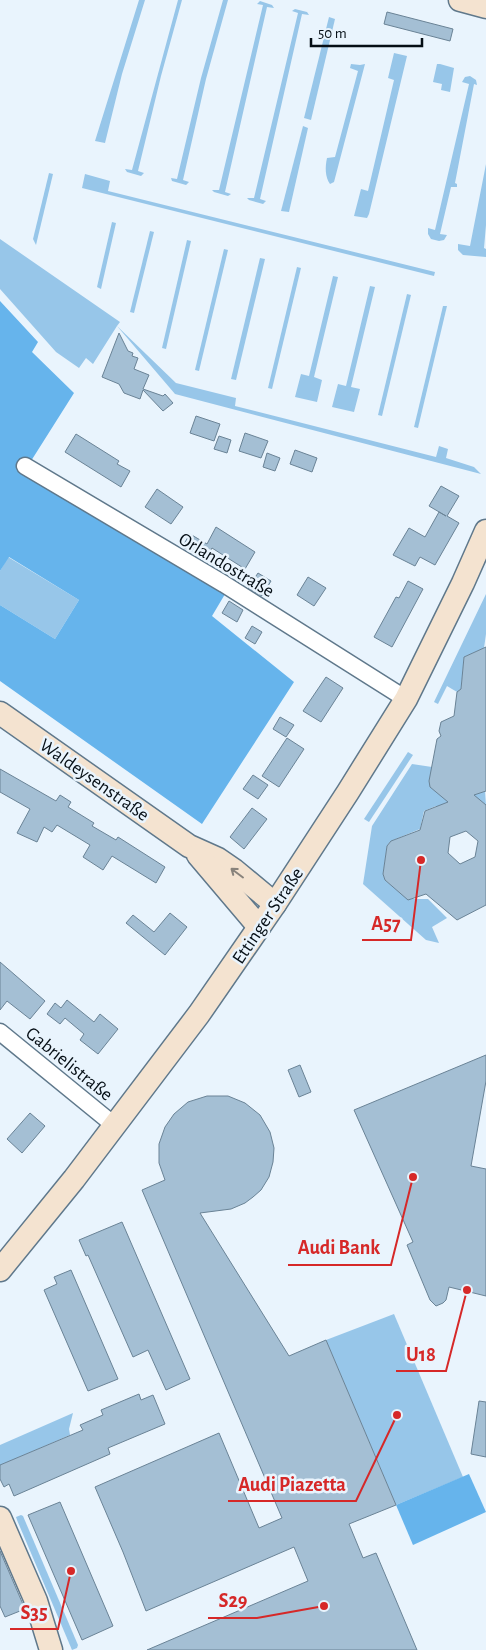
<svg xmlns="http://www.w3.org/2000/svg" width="486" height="1650" font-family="'Alegreya Sans',sans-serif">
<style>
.green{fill:#97c6e9}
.forest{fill:#66b4ec}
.building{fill:#a4bfd4;stroke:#6a8396;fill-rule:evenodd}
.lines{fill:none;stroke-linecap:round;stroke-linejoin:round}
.street-casing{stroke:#5f788b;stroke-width:19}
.secondary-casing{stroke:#5f788b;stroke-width:25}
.street{stroke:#fff;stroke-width:16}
.secondary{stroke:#f4e3d0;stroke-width:22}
.oneway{stroke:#88837c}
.labels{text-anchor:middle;stroke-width:5;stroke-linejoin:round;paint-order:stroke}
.street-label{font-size:19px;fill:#050e15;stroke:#e9f4fd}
.leader{fill:none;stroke:#d62828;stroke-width:2}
.callout-dot{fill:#d62828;stroke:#e9f4fd;stroke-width:2}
.callout-label{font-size:20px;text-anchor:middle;font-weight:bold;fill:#d62828;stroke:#e9f4fd;stroke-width:5;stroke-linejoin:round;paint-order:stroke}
</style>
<rect width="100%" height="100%" fill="#e9f4fd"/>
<g class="green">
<polygon points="139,0 145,0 122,74 105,143 95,141"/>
<polygon points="178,0 182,0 161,76 138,171 144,173 141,176 127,172 125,169 132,170"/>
<polygon points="223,0 228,0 206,79 183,180 189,182 186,185 172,181 171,178 177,179 201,78"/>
<polygon points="260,1 272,5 274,8 267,7 225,192 231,194 228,196 214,192 212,190 219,190 263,5 257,4"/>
<polygon points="295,9 307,12 309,15 302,14 260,199 266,201 263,204 249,200 247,198 254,198 298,13 292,11"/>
<polygon points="329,17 335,19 311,120 304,118"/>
<polygon points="394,53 407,56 369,214 367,218 354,216 361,189 368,191 394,80 388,78"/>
<path d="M351,64L360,65L365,64L334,182L330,184C325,177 325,167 327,158L335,157L358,71L350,68Z"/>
<polygon points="437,64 440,64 454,68 450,92 441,90 442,84 433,82"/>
<polygon points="470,76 476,80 477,85 474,84 455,183 457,184 457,187 451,187 440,234 447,235 444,240 439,241 431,239 428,234 428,228 435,230 469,84 462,82 465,77"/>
<polygon points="303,126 308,128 289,212 281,211"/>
<polygon points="486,164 486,225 484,248 486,249 486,257 463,255 458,250 458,244 470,246"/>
<polygon points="49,173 53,174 36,245 33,239"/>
<polygon points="85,174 110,181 108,191 435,272 434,276 82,188"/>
<polygon points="112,222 116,223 101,289 97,287"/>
<polygon points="150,231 154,232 134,313 130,312"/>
<polygon points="0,239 120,322 117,326 176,383 236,398 235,406 436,457 439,446 448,449 446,458 474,467 481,474 175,394 117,326 93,364 86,358 79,368 56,352 0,289"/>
<polygon points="187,240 191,241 166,349 162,348"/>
<polygon points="224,249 228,250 199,371 195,370"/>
<polygon points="260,258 265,259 236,380 231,379"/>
<polygon points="297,267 301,268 272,389 268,388"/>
<polygon points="333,276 338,277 314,377 322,380 317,402 295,397 301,374 309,376"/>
<polygon points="370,286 375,287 351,387 360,389 354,412 332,407 338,384 346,386"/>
<polygon points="407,294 411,295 382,416 378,415"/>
<polygon points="443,306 447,306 418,428 414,427"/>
<polygon points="8,557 79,600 55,639 0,605 0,571"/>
<polygon points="486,594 486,634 484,648 464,657 461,689 457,692 447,686 438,704 434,702"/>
<polygon points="408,752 413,755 369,822 364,819"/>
<polygon points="412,764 432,767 485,791 486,805 438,808 436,806 424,811 420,829 391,841 387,846 383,874 385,880 408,899 428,899 447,918 432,927 439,943 426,940 363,884 372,826"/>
<polygon points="394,1314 463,1477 396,1505 326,1340"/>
<polygon points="73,1413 69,1429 70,1435 1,1465 0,1469 0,1445"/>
<polygon points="21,1515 23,1516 78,1645 77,1648 72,1650 17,1520 16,1517"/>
</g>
<g class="forest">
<polygon points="0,301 38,342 32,352 74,393 31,461 231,584 212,616 294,682 202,824 0,681 0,605 55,639 79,600 9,557 0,571"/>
<polygon points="469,1474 486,1512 413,1545 396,1505"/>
</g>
<g class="building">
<polygon points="387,12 453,29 450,41 384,24"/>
<polygon points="119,333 128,351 133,353 132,356 138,358 134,369 149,375 143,389 163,396 165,394 173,403 163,411 143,390 140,399 124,393 119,384 102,377"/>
<polygon points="196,416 220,424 214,441 190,433"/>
<polygon points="245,433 268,441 261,458 239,451"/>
<polygon points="76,434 119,461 117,464 130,471 121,487 65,452"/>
<polygon points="219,436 231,440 227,453 214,449"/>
<polygon points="295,450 317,458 312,472 290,464"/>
<polygon points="267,453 280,458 275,471 263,467"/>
<polygon points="441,486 459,496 447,516 459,523 435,565 420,557 415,566 393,555 409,528 425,537 439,512 446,516 429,506"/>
<polygon points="157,489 183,507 171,524 145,507"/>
<polygon points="216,527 255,552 245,569 212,548 206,558 182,547 190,534 207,544"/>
<polygon points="258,573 271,581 262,596 248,588"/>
<polygon points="308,577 326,588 314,606 297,595"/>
<polygon points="408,581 423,589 392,647 374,637 396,597 399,598"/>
<polygon points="229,601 243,610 237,622 222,613"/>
<polygon points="252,626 262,632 255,644 245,638"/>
<path d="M486,647V791L474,795L486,805V905L457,920L426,894L408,900L385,880L383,874L387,846L391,841L420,830L425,811L448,802L430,787L429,781L437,739L441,736L439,731L441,722L454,716L457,692L461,689L464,657ZM466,831L478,841L475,857L460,864L448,853L450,837Z"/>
<polygon points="326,677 343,688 321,722 303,711"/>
<polygon points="280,717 294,725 286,737 273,729"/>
<polygon points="287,738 304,749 279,787 262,776"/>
<polygon points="0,769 56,801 60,795 71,802 68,807 94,823 92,826 116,840 118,837 165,867 156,883 112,856 103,870 83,857 90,845 57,825 52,832 44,827 37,842 17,833 30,809 0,792"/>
<polygon points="253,775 268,785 258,799 243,789"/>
<polygon points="252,808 267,819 244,849 230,837"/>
<polygon points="170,913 187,927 165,955 126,923 133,915 154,932"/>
<polygon points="0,962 45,1001 30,1019 7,1001 0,1010"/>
<polygon points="67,1000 94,1022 100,1014 118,1029 98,1054 80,1040 84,1034 65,1018 60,1024 47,1014 55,1003 61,1008"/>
<polygon points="486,1055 486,1081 471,1166 486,1169 486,1296 449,1287 446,1300 443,1303 436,1306 430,1300 407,1245 413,1242 354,1110"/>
<polygon points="300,1065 311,1092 299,1097 288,1070"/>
<polygon points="207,1096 228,1096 245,1103 260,1115 270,1132 274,1148 273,1162 269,1177 261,1190 253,1197 245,1203 231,1209 200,1213 289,1356 326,1340 396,1505 349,1524 363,1558 376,1553 417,1650 147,1650 308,1581 294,1547 146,1611 123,1552 95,1487 219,1433 259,1528 282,1518 142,1190 165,1180 159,1163 159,1144 165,1127 174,1114 188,1102"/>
<polygon points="30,1113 45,1126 22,1153 7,1139"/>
<polygon points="122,1222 190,1379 166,1390 148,1350 133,1357 88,1255 86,1256 79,1240"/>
<polygon points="71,1270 118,1379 88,1391 44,1290 57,1284 54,1277"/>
<polygon points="139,1394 141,1400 153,1395 165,1424 108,1448 110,1454 14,1496 9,1484 4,1487 0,1479 0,1465 83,1430 80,1425 103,1415 101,1410"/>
<polygon points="479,1401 486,1402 486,1457 471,1454"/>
<polygon points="60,1502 113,1626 82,1640 28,1515"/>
<polygon points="0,1551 25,1609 5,1617 0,1606"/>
</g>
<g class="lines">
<g class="street-casing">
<g id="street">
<polyline points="25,466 224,584 406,699"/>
<polyline points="0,1032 114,1125"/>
</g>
</g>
<g class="secondary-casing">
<g id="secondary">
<polyline points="460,0 486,7"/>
<polyline points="0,713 189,846 218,859 234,870 275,904"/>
<polyline points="198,855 259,927"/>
<polyline points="0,1270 74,1179 199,1014 275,904 348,792 406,699 463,583 486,531"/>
<polyline points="0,1518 36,1601 51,1650"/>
</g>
</g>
<use href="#street" class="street"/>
<use href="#secondary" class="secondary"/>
</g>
<defs><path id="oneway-shaft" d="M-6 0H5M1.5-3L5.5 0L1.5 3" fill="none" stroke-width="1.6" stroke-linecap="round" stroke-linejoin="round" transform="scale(1.25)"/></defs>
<use class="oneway" href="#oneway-shaft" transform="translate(237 873) rotate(-143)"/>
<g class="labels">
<g class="street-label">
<text transform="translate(227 564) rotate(31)" y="7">Orlandostraße</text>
<text transform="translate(95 779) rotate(35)" y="7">Waldeysenstraße</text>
<text transform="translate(267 915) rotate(-56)" y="7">Ettinger Straße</text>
<text transform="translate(70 1063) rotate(39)" y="7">Gabrielistraße</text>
</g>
</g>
<path class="leader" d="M421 860L411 940H362M413 1177L391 1265H288M467 1290L446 1371H396M397 1415L356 1501H228M324 1606L257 1618H208M71 1571L58 1629H10"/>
<g class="callout-dot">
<circle cx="421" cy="860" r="5"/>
<circle cx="413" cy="1177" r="5"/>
<circle cx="467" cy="1290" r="5"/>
<circle cx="397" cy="1415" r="5"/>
<circle cx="324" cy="1606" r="5"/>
<circle cx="71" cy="1571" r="5"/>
</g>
<g class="callout-label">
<text x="386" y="930">A57</text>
<text x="339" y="1254">Audi Bank</text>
<text x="421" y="1361">U18</text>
<text x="292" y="1491">Audi Piazetta</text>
<text x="233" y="1607">S29</text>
<text x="34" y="1619">S35</text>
</g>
<path d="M311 38v8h111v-8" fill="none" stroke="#050e15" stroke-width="2.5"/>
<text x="318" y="38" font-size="15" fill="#050e15" stroke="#e9f4fd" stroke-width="4" paint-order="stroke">50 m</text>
</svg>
